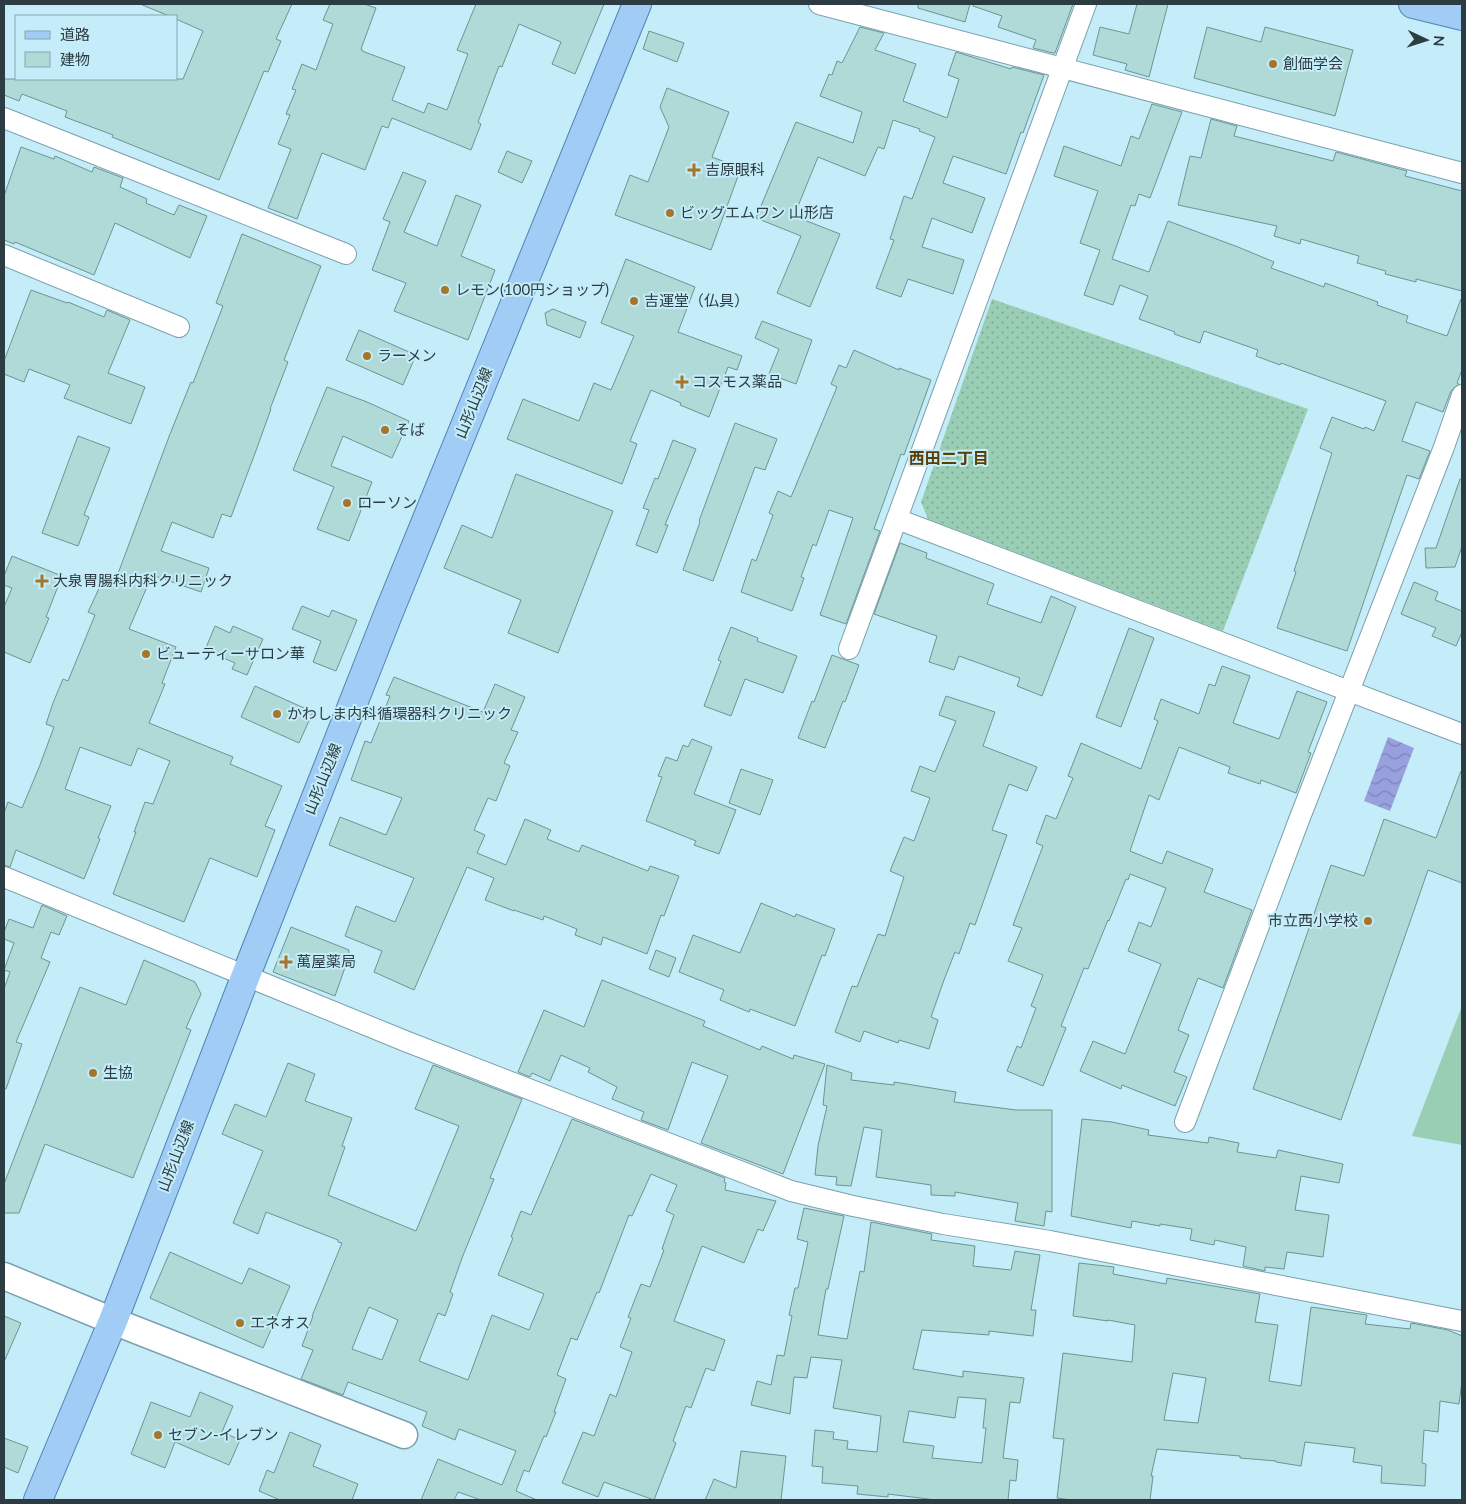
<svg xmlns="http://www.w3.org/2000/svg" width="1466" height="1504" font-family="Lato,'Noto Sans JP',sans-serif">
<style>
.grass{fill:url(#grass-dots)}
.garden{fill:#99ceb4}
.water{fill:url(#water-waves)}
.building{fill:#afdad7;stroke:#6c9592;fill-rule:evenodd}
.lines{fill:none;stroke-linecap:round;stroke-linejoin:round}
.minor-casing{stroke:#7ba0ad;stroke-width:22}
.tertiary-casing{stroke:#7ba0ad;stroke-width:29}
.primary-casing{stroke:#4f84b2;stroke-width:30}
.minor{stroke:#fff;stroke-width:20}
.tertiary{stroke:#fff;stroke-width:26}
.primary{stroke:#a1ccf5;stroke-width:28}
.poi-dot{fill:#a5762a;stroke:#c4ecf9;stroke-width:2}
.labels{text-anchor:middle;stroke-width:4;stroke-linejoin:round;paint-order:stroke}
.poi-label{font-size:15px;fill:#2c3c42;stroke:#c4ecf9;text-anchor:start}
.street-label{font-size:15px;fill:#2c3c42;stroke:#c4ecf9}
.neighbourhood-label{font-size:16px;font-weight:bold;fill:#5c3d02;stroke:#c4ecf9}
</style>
<defs>
<pattern id="grass-dots" width="8" height="8" patternUnits="userSpaceOnUse" patternTransform="scale(1.25)"><rect width="8" height="8" fill="#99ceb4"/><path d="M2 2h.1M6 6h.1" fill="none" stroke="#7da894" stroke-width="1.8" stroke-linecap="round"/></pattern>
<pattern id="water-waves" width="16" height="10" patternUnits="userSpaceOnUse" patternTransform="scale(1.25)"><rect width="16" height="10" fill="#98a1dd"/><path d="M0 5q4-4 8 0t8 0" fill="none" stroke="#7c84b5"/></pattern>
</defs>
<rect width="100%" height="100%" fill="#c4ecf9"/>
<polygon class="grass" points="992,299 1308,409 1223,631 928,519 921,502"/>
<polygon class="garden" points="1462,1006 1462,1145 1412,1136"/>
<polygon class="water" points="1388,737 1414,748 1390,811 1364,801"/>
<g class="building">
<polygon points="140,4 292,4 276,39 281,41 268,72 264,71 219,180 112,137 113,135 65,117 67,111 22,94 19,101 4,95 4,79 183,79 203,31 176,19 176,16 169,16"/>
<polygon points="330,4 364,4 376,8 361,49 362,49 362,51 405,67 392,100 424,113 428,103 447,110 468,54 457,50 476,4 604,4 575,74 552,64 561,42 519,24 502,67 499,66 478,122 481,124 471,150 392,118 388,128 382,126 365,170 322,153 297,219 268,208 291,149 278,144 290,115 286,114 296,90 292,89 302,64 316,70 333,24 323,20"/>
<polygon points="918,4 970,4 965,22 918,8"/>
<polygon points="973,4 1073,4 1055,53 1053,53 1033,48 1036,40 998,27 1002,16 973,6"/>
<polygon points="1137,4 1168,4 1149,77 1125,70 1127,64 1093,55 1100,27 1129,34"/>
<polygon points="860,27 884,33 875,50 916,64 903,101 947,118 959,79 948,75 956,52 1011,69 1012,67 1044,75 1023,133 1021,132 1006,174 953,156 943,183 985,198 972,233 932,218 922,247 964,260 953,294 908,279 901,297 876,288 894,240 890,239 904,196 912,199 935,137 919,131 920,129 893,120 884,149 878,147 865,176 818,157 794,216 840,234 810,307 777,293 801,236 756,218 796,122 853,143 862,112 820,96 829,74 832,75 837,61 842,63"/>
<polygon points="1207,27 1261,42 1265,27 1353,50 1335,116 1194,78"/>
<polygon points="649,31 684,43 677,62 643,49"/>
<polygon points="667,88 729,112 712,157 741,168 711,250 615,215 630,175 648,182 669,127 660,107"/>
<polygon points="1152,104 1182,112 1150,198 1139,194 1135,206 1131,205 1112,259 1149,272 1168,221 1238,247 1274,262 1271,268 1324,287 1325,283 1378,302 1377,305 1408,316 1406,322 1447,336 1461,299 1462,299 1462,370 1457,383 1459,384 1451,391 1443,412 1416,402 1402,441 1430,451 1419,479 1407,475 1347,651 1277,628 1296,572 1294,571 1332,453 1320,448 1332,417 1364,429 1365,427 1374,431 1386,401 1281,363 1280,365 1256,356 1258,350 1204,331 1200,343 1174,334 1175,332 1139,319 1148,296 1120,285 1113,305 1084,295 1100,250 1080,243 1098,191 1054,176 1064,146 1121,166 1131,136 1139,139"/>
<polygon points="1211,119 1237,126 1234,136 1333,161 1336,152 1407,171 1405,176 1462,191 1462,291 1416,279 1416,282 1385,274 1386,271 1357,263 1359,256 1301,239 1300,244 1274,236 1277,226 1178,205 1190,156 1201,158"/>
<polygon points="21,147 54,159 55,156 92,172 94,167 123,178 120,187 147,199 146,203 174,215 179,205 207,216 190,258 115,223 94,275 15,242 14,244 4,240 4,196"/>
<polygon points="507,151 532,161 522,183 498,172"/>
<polygon points="403,172 426,181 404,232 437,246 456,195 481,205 461,256 495,270 468,340 394,311 406,283 372,270 390,222 383,219"/>
<polygon points="242,234 321,266 284,360 288,362 270,409 271,409 254,456 231,517 222,514 213,538 172,522 161,551 209,568 201,592 152,575 129,629 176,647 162,683 165,684 149,723 233,757 230,764 282,786 265,826 275,830 257,877 210,858 184,922 113,894 136,832 134,832 145,802 153,804 170,761 138,748 131,766 80,747 65,789 111,806 98,838 100,839 84,879 16,850 10,867 4,865 4,813 8,802 22,808 40,765 54,727 46,724 53,703 63,679 68,681 95,615 88,612 102,582 113,587 170,434 191,382 193,383 223,306 216,303"/>
<polygon points="626,259 695,287 678,332 742,356 737,370 728,367 709,417 680,405 681,403 651,390 630,441 637,444 622,484 507,439 523,399 579,421 594,383 611,390 634,336 601,323"/>
<polygon points="31,290 67,303 68,302 104,317 107,310 130,320 108,373 145,387 131,424 64,398 70,385 29,369 24,382 4,374 4,361"/>
<polygon points="553,309 586,322 580,338 547,325 545,313"/>
<polygon points="762,321 812,340 796,384 769,374 779,349 755,338"/>
<polygon points="359,330 416,355 403,385 346,360"/>
<polygon points="854,350 899,370 899,368 931,380 904,455 901,454 874,529 880,531 846,624 820,615 853,518 829,510 816,546 813,544 801,577 804,578 792,611 741,592 752,559 756,561 773,515 769,513 778,491 791,497 837,387 831,384 839,365 846,368"/>
<polygon points="327,387 367,402 409,421 392,458 343,436 331,466 372,482 349,541 317,529 334,487 293,470"/>
<polygon points="735,423 777,439 765,470 755,467 713,581 683,570 700,522 699,521"/>
<polygon points="78,436 110,448 84,515 89,517 78,546 42,533"/>
<polygon points="673,440 696,449 665,525 668,525 657,553 636,545 649,510 643,508 655,478 658,479"/>
<polygon points="516,474 613,511 558,653 508,633 521,600 444,568 462,525 492,538"/>
<polygon points="1460,479 1462,479 1462,546 1455,567 1426,568 1425,548 1436,548"/>
<polygon points="900,543 927,553 926,558 994,584 987,604 1041,623 1051,596 1076,607 1042,696 1017,686 1020,678 959,656 954,670 929,662 937,636 874,614"/>
<polygon points="12,556 62,576 46,617 49,618 30,663 4,652 4,607 12,588 4,585 4,576"/>
<polygon points="1414,582 1438,592 1435,600 1462,611 1462,632 1456,646 1432,636 1436,628 1401,614"/>
<polygon points="302,606 329,617 332,610 357,620 336,671 313,662 321,641 292,629"/>
<polygon points="215,626 230,633 233,626 263,639 247,675 232,669 235,663 205,650"/>
<polygon points="731,627 758,638 757,641 797,656 783,693 745,679 731,716 704,706 721,661 718,660"/>
<polygon points="1129,628 1154,638 1121,727 1096,717"/>
<polygon points="832,655 859,665 845,702 843,701 825,748 798,738 812,701 814,702"/>
<polygon points="1222,666 1250,676 1233,723 1279,739 1297,691 1327,702 1308,752 1311,753 1296,793 1261,780 1260,784 1228,773 1230,767 1179,747 1159,800 1149,795 1130,851 1162,864 1167,851 1213,869 1204,892 1252,910 1223,988 1198,978 1178,1030 1189,1035 1174,1072 1187,1077 1175,1106 1122,1085 1121,1089 1080,1071 1093,1041 1125,1054 1161,964 1128,951 1139,922 1151,927 1166,888 1130,874 1128,880 1126,879 1109,921 1108,920 1088,969 1084,968 1061,1026 1066,1028 1043,1086 1007,1071 1017,1046 1021,1048 1036,1008 1031,1006 1043,975 1008,961 1022,928 1013,925 1043,846 1036,843 1046,815 1056,819 1073,778 1068,776 1081,743 1141,769 1158,721 1154,719 1161,699 1199,714 1209,684 1215,686"/>
<polygon points="394,677 483,712 495,684 525,697 511,730 518,732 504,763 510,766 496,801 488,798 474,830 485,835 477,853 506,865 525,819 551,830 547,839 579,852 582,845 648,871 650,866 679,876 664,916 661,915 647,954 603,937 601,945 575,935 577,929 544,916 543,920 514,910 514,911 485,900 494,878 467,867 414,990 374,972 382,951 345,936 356,906 395,922 414,878 329,845 340,817 386,835 402,798 351,780 365,741 371,743 390,696 386,695"/>
<polygon points="255,686 313,712 299,743 241,717"/>
<polygon points="946,696 995,712 983,746 1037,767 1027,791 1009,784 992,830 1007,835 975,925 970,923 959,954 955,952 944,980 931,1017 938,1020 929,1049 899,1040 898,1043 864,1031 860,1042 835,1032 852,986 857,987 878,934 885,936 904,877 890,871 904,837 914,841 930,798 911,791 920,766 935,772 956,721 939,715"/>
<polygon points="692,739 712,747 694,794 736,810 719,854 694,845 696,841 646,821 662,777 658,776 666,757 677,761 683,745 688,747"/>
<polygon points="741,769 773,780 760,815 729,803"/>
<polygon points="1461,771 1462,772 1462,883 1428,870 1341,1120 1253,1089 1331,865 1364,876 1384,819 1436,838"/>
<polygon points="761,903 795,917 796,914 835,929 825,956 822,955 795,1026 750,1009 749,1012 720,1000 724,990 679,972 693,935 740,953"/>
<polygon points="42,905 67,916 59,935 51,932 41,958 50,962 16,1042 22,1044 6,1089 4,1089 4,989 10,972 4,970 14,943 4,939 4,932 9,919 33,928"/>
<polygon points="291,927 349,950 349,956 335,996 273,972"/>
<polygon points="656,950 676,958 669,977 649,969"/>
<polygon points="144,960 195,982 201,994 186,1028 191,1030 133,1178 45,1144 19,1213 4,1213 4,1184 80,987 126,1005"/>
<polygon points="602,980 705,1021 703,1026 760,1050 762,1046 793,1059 794,1055 825,1064 783,1174 701,1143 728,1076 692,1062 668,1130 641,1120 644,1112 612,1099 617,1087 588,1072 590,1068 561,1055 550,1081 532,1073 530,1077 518,1072 544,1010 584,1027"/>
<path d="M288,1063L315,1074L305,1101L352,1118L342,1146L345,1147L328,1195L416,1231L459,1126L415,1109L433,1065L522,1099L490,1178L494,1179L462,1258L450,1292L453,1294L445,1316L438,1313L419,1361L468,1380L492,1315L529,1330L544,1294L498,1275L513,1238L511,1237L521,1211L531,1215L572,1119L725,1178L724,1182L726,1183L725,1190L776,1201L763,1231L758,1229L744,1263L702,1246L674,1321L725,1340L714,1371L706,1368L691,1408L686,1406L673,1441L676,1443L654,1500L604,1482L598,1497L562,1483L583,1432L594,1436L610,1394L616,1397L632,1352L620,1347L631,1318L628,1317L641,1284L650,1287L664,1250L662,1249L674,1215L666,1211L677,1185L651,1174L632,1216L629,1215L599,1293L597,1292L577,1340L571,1338L557,1375L566,1379L554,1412H556L546,1437L544,1436L529,1472L524,1470L516,1491L537,1500H481L458,1492L454,1500H421L438,1459L502,1485L516,1451L459,1429L455,1440L422,1426L427,1412L348,1382L343,1395L301,1379L313,1350L302,1346L313,1316H312L342,1243L338,1242V1240L266,1212L258,1234L233,1223L263,1151L222,1134L235,1104L266,1117ZM369,1307L398,1320L382,1360L352,1349Z"/>
<polygon points="827,1065 852,1073 851,1080 894,1085 894,1082 956,1092 954,1102 1016,1110 1052,1110 1052,1212 1046,1211 1044,1226 1015,1221 1018,1203 955,1192 955,1196 931,1195 931,1185 876,1177 882,1130 864,1127 851,1186 836,1185 837,1177 815,1175 818,1146 827,1106 823,1105"/>
<polygon points="1082,1119 1112,1122 1149,1130 1148,1135 1208,1143 1209,1137 1239,1143 1237,1152 1276,1158 1278,1150 1343,1164 1339,1183 1301,1176 1295,1210 1329,1215 1323,1257 1287,1252 1284,1269 1265,1267 1265,1271 1243,1266 1246,1247 1215,1240 1214,1245 1190,1240 1192,1229 1160,1224 1160,1226 1132,1221 1131,1228 1071,1216"/>
<path d="M804,1208L844,1216L828,1289H826L818,1335L847,1339L860,1271L864,1272L871,1222L932,1234L931,1240L975,1246L973,1266L1011,1270L1015,1251L1040,1255L1031,1310H1036L1033,1336L989,1331V1335L922,1330L913,1369L963,1377V1371L1024,1378L1020,1403L1010,1402L1003,1458L1018,1460L1016,1481L1010,1480L1008,1500H936L888,1494V1497L857,1494L858,1486L822,1483L823,1467L812,1466L815,1430L834,1432L833,1439L848,1441L847,1449L877,1452L881,1416L833,1408L842,1360L811,1357L807,1378L794,1377L790,1414L751,1405L757,1381L771,1385L777,1355L784,1356L792,1316L789,1315L795,1288H798L808,1242L797,1239ZM958,1397L986,1399L983,1428H986L982,1463L932,1458L934,1446L903,1442L909,1411L955,1418Z"/>
<polygon points="170,1252 242,1284 249,1268 290,1286 263,1348 150,1298"/>
<path d="M1079,1263L1114,1267L1113,1274L1166,1284L1167,1278L1260,1294L1255,1322L1278,1325L1269,1381L1301,1386L1311,1307L1367,1315L1365,1324L1410,1329L1411,1323L1448,1330L1462,1336V1381L1459,1404L1440,1401L1438,1432L1424,1430L1422,1463L1426,1464L1425,1486L1381,1483L1382,1466L1353,1462L1355,1448L1305,1442L1301,1466L1276,1462V1461L1240,1458V1456L1157,1449L1151,1476H1153L1150,1500H1072L1057,1498L1064,1439L1053,1438L1063,1353L1132,1362L1135,1325L1108,1320V1321L1073,1316ZM1173,1373L1206,1378L1198,1423L1164,1420Z"/>
<polygon points="4,1316 21,1323 4,1362"/>
<polygon points="200,1392 233,1406 222,1432 240,1440 229,1465 175,1442 165,1468 131,1454 151,1402 190,1417"/>
<polygon points="290,1432 321,1445 313,1466 358,1484 352,1500 280,1500 259,1491 267,1470 274,1473"/>
<polygon points="4,1438 28,1447 18,1473 4,1467"/>
<polygon points="741,1451 786,1456 781,1500 705,1500 714,1479 736,1488"/>
</g>
<g class="lines">
<g class="minor-casing">
<g id="minor">
<polyline points="819,4 1462,173"/>
<polyline points="4,118 346,254"/>
<polyline points="4,255 179,327"/>
<polyline points="897,519 1462,734"/>
<polyline points="849,649 1086,4"/>
<polyline points="4,877 405,1041 791,1191 853,1206 943,1224 1050,1241 1462,1321"/>
<polyline points="1185,1122 1299,820 1444,447 1462,395"/>
</g>
</g>
<g class="tertiary-casing">
<polyline id="tertiary" points="4,1276 113,1321 404,1435"/>
</g>
<g class="primary-casing">
<g id="primary">
<polyline points="1413,4 1462,16"/>
<polyline points="38,1500 113,1321 246,975 389,612 637,4"/>
</g>
</g>
<use href="#minor" class="minor"/>
<use href="#tertiary" class="tertiary"/>
<use href="#primary" class="primary"/>
</g>
<g class="poi-dot">
<circle cx="1273" cy="64" r="5"/>
<path d="M691.5 162.5h5v5h5v5h-5v5h-5v-5h-5v-5h5z"/>
<circle cx="670" cy="213" r="5"/>
<circle cx="445" cy="290" r="5"/>
<circle cx="634" cy="301" r="5"/>
<circle cx="367" cy="356" r="5"/>
<path d="M679.5 374.5h5v5h5v5h-5v5h-5v-5h-5v-5h5z"/>
<circle cx="385" cy="430" r="5"/>
<circle cx="347" cy="503" r="5"/>
<path d="M39.5 573.5h5v5h5v5h-5v5h-5v-5h-5v-5h5z"/>
<circle cx="146" cy="654" r="5"/>
<circle cx="277" cy="714" r="5"/>
<circle cx="1368" cy="921" r="5"/>
<path d="M283.5 954.5h5v5h5v5h-5v5h-5v-5h-5v-5h5z"/>
<circle cx="93" cy="1073" r="5"/>
<circle cx="240" cy="1323" r="5"/>
<circle cx="158" cy="1435" r="5"/>
</g>
<g class="labels">
<g class="poi-label">
<text x="1283" y="69">創価学会</text>
<text x="705" y="175">吉原眼科</text>
<text x="680" y="218">ビッグエムワン 山形店</text>
<text x="455" y="295">レモン(100円ショップ)</text>
<text x="644" y="306">吉運堂（仏具）</text>
<text x="377" y="361">ラーメン</text>
<text x="692" y="387">コスモス薬品</text>
<text x="395" y="435">そば</text>
<text x="357" y="508">ローソン</text>
<text x="53" y="586">大泉胃腸科内科クリニック</text>
<text x="156" y="659">ビューティーサロン華</text>
<text x="287" y="719">かわしま内科循環器科クリニック</text>
<text x="1358" y="926" text-anchor="end">市立西小学校</text>
<text x="296" y="967">萬屋薬局</text>
<text x="103" y="1078">生協</text>
<text x="250" y="1328">エネオス</text>
<text x="168" y="1440">セブン-イレブン</text>
</g>
<g class="street-label">
<text transform="translate(474 403) rotate(-68)" y="5">山形山辺線</text>
<text transform="translate(323 779) rotate(-68)" y="5">山形山辺線</text>
<text transform="translate(176 1156) rotate(-69)" y="5">山形山辺線</text>
</g>
<g class="neighbourhood-label">
<text x="949" y="464">西田二丁目</text>
</g>
</g>
<rect width="1466" height="1504" fill="none" stroke="#2c3c42" stroke-width="10"/>
<rect x="15" y="15" width="162" height="65" fill="#c4ecf9" stroke="#87a6b0"/>
<rect x="25" y="31" width="25" height="8" fill="#a1ccf5" stroke="#87a6b0"/>
<text x="60" y="40" font-size="15" fill="#2c3c42">道路</text>
<rect x="25" y="52" width="25" height="15" fill="#afdad7" stroke="#87a6b0"/>
<text x="60" y="65" font-size="15" fill="#2c3c42">建物</text>
<g transform="translate(1426 40) rotate(94)" stroke="#c4ecf9" stroke-width="4" paint-order="stroke">
<path d="M0-4L9 19L0 12L-9 19Z" fill="#2c3c42"/>
<text y="-8" font-size="14" font-weight="bold" text-anchor="middle" fill="#2c3c42">N</text>
</g>
</svg>
